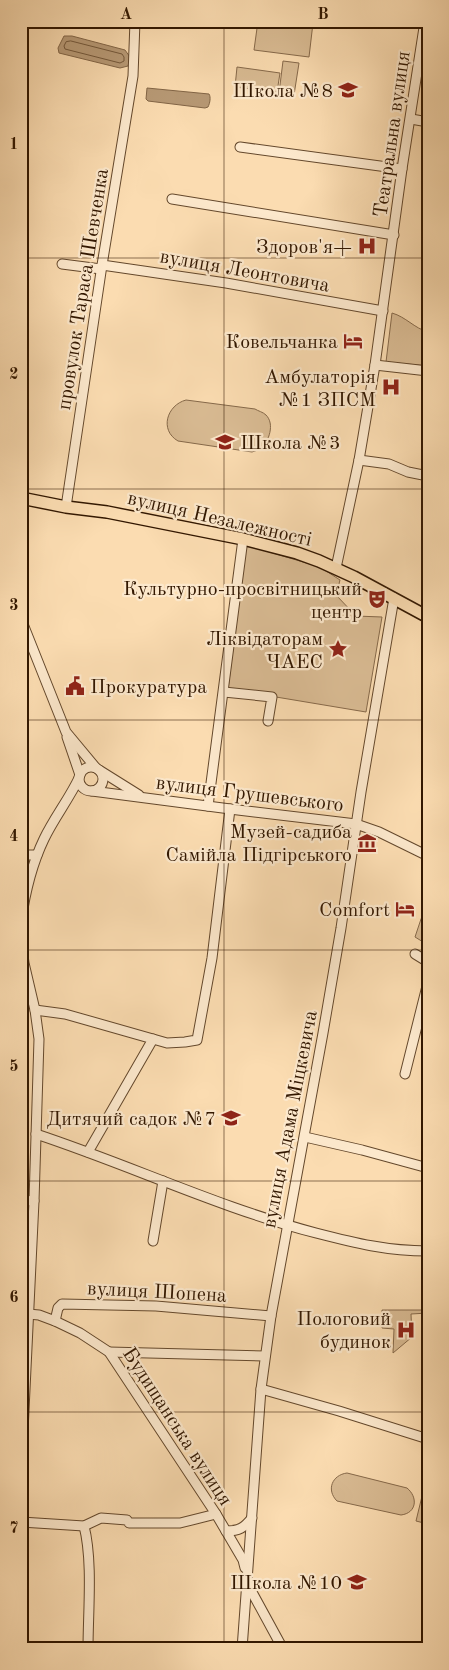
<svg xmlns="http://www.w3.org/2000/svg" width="449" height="1670" font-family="'Old Standard TT',serif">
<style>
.green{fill:#d9bb93;stroke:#86694a}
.water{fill:#b79975;stroke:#826546}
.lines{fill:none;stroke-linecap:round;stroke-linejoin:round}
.shore{stroke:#74583a;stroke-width:1}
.minor-casing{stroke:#64482c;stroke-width:11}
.major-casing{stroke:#321700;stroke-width:14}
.minor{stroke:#fce8cc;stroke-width:9}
.major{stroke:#fbdcb1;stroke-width:11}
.grid{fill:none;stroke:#321700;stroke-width:1;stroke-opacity:0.55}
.labels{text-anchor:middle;stroke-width:4.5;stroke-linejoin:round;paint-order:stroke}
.poi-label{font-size:20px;fill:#321700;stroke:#fce8cc;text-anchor:end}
.street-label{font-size:20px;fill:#321700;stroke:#fce8cc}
.neatline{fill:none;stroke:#321700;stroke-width:2}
.grid-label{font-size:16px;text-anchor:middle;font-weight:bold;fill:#321700}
</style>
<rect width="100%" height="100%" fill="#fbdcb1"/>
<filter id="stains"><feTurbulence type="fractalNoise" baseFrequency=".004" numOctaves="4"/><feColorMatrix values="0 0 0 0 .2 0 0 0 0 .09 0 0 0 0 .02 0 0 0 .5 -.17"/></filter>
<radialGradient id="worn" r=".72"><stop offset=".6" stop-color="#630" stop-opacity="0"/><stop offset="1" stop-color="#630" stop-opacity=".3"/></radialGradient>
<g class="green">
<polygon points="258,21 299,21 313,23 309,57 254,50"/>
<polygon points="283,61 299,63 294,95 279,93"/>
<polygon points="237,67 280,73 277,92 235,87"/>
<path d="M392,313C406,317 414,328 428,332V366L386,362Z"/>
<path d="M186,400L255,409C258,411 263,412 266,415C275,424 269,441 261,449L252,452L178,441C159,430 167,405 186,400Z"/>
<polygon points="246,545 320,567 340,580 336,595 356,616 382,617 366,712 228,689"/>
<polygon points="428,906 428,945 415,937 421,919"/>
<polygon points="382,1310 428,1310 428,1313 411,1314 412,1337 393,1353 394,1329 382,1328"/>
<path d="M347,1473L407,1488C418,1497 417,1513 401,1515L337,1501C326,1490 332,1475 347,1473Z"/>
<polygon points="423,1492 428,1493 428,1524 416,1521"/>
</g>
<g class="water">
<polygon points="64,36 72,36 125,50 130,57 128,66 120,68 59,53 58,48"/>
<path d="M147,88L209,94C211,97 210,103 208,107L205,108L148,101L146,99Z"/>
</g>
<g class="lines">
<polygon class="shore" points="71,41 122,54 124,57 124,61 120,63 65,49 64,46 66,42"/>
<g class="minor-casing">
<g id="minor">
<polyline points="411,119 428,122"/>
<polyline points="240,147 402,169"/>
<polyline points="172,199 394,235"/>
<polyline points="62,264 101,269"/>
<polyline points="102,265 226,283 383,311"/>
<polyline points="375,365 428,371"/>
<polyline points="359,460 389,464 408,472 428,476"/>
<polyline points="66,507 102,265 133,76 135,21"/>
<polyline points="336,568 359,460 375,365 402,169 425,21"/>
<polyline points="21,619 66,732 96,768"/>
<polyline points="224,692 272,697 268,721"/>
<polyline points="67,737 80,775"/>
<circle cx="91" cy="779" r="12"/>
<polyline points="99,770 139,795"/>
<polyline points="92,791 238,810 356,824 379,832 428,856"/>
<polyline points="208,806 243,539"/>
<polyline points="21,855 37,855"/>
<path d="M21,921C25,893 32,864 44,839C54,818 69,799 79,778"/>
<polyline points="21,940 24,963 35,1010 39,1039 34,1201 21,1473"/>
<polyline points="415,954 428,962"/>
<polyline points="35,1010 65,1014 167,1043 185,1042 197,1040 212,958 230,809"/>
<polyline points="405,1074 428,982"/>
<path d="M36,1134C130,1165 220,1208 316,1233C355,1243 387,1251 428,1251"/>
<polyline points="305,1137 362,1150 428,1168"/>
<polyline points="88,1152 153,1039"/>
<polyline points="21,1200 34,1201"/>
<polyline points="153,1241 163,1181"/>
<polyline points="28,1314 39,1315 55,1321 80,1333 109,1352 216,1514 243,1560 245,1568"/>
<polyline points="55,1321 58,1308 62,1304 156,1306 271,1316"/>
<polyline points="109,1352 265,1356"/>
<polyline points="261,1389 339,1411 428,1439"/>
<polyline points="21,1522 84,1526 101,1518 127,1520 129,1523 180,1523 216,1514"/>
<path d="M84,1526C93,1561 88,1612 88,1649"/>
<path d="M226,1531C239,1531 244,1528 252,1518"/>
<polyline points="247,1583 283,1649"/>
<polyline points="242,1649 261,1389 271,1316 323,1033 341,928 361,792 394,598"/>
</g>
</g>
<g class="major-casing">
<g id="major">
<polyline points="418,21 428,23"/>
<polyline points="21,498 66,507 107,512 243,539 297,553 319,561 354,577 428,617"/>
</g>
</g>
<use href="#minor" class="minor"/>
<use href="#major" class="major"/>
</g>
<path class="grid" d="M224,21V1649M21,258H428M21,489H428M21,720H428M21,950H428M21,1181H428M21,1412H428"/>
<defs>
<g id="school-bare" transform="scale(1.5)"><path d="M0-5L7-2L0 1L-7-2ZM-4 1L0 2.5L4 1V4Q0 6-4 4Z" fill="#8f2418" stroke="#fce8cc" stroke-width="2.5" paint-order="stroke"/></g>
<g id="hospital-bare" transform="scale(1.5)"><path d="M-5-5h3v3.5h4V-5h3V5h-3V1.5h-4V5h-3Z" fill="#8f2418" stroke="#fce8cc" stroke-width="2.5" paint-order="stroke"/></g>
<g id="hotel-bare" transform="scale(1.5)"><path d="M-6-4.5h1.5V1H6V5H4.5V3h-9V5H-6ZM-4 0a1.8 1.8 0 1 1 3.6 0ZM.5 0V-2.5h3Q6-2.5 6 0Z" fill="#8f2418" stroke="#fce8cc" stroke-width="2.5" paint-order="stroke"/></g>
<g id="theatre-bare" transform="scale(1.5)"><path d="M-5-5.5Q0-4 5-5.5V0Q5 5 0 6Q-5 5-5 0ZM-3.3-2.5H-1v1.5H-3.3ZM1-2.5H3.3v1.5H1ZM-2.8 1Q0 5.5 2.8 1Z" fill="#8f2418" stroke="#fce8cc" stroke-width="2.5" paint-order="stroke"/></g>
<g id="sight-bare" transform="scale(1.5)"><path d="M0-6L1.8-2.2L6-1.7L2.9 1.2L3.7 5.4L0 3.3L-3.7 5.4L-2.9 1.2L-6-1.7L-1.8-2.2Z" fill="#8f2418" stroke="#fce8cc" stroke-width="2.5" paint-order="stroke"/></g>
<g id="civic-bare" transform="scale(1.5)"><path d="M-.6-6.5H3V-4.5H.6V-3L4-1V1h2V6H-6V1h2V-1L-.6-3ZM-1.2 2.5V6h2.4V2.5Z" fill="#8f2418" stroke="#fce8cc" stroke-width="2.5" paint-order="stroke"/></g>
<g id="museum-bare" transform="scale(1.5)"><path d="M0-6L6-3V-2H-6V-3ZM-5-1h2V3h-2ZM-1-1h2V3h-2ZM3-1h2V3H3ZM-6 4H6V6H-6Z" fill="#8f2418" stroke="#fce8cc" stroke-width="2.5" paint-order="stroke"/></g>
</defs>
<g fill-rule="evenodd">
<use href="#school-bare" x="348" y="90"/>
<use href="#hospital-bare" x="367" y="246"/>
<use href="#hotel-bare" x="353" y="341"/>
<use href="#hospital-bare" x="391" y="387"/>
<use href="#school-bare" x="225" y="442"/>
<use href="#theatre-bare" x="377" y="599"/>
<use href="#sight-bare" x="338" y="649"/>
<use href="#civic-bare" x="75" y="686"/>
<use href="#museum-bare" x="367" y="843"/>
<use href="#hotel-bare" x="405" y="909"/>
<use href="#school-bare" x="231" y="1118"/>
<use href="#hospital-bare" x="406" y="1330"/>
<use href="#school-bare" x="357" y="1582"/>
</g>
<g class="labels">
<g class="poi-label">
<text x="333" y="97">Школа №8</text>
<text x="352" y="253">Здоров'я+</text>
<text x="338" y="348">Ковельчанка</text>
<text x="376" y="383">Амбулаторія<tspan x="376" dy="23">№1 ЗПСМ</tspan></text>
<text x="240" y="449" text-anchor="start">Школа №3</text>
<text x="362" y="595">Культурно-просвітницький<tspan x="362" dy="23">центр</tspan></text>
<text x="323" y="645">Ліквідаторам<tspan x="323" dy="23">ЧАЕС</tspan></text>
<text x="90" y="693" text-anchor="start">Прокуратура</text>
<text x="352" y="838">Музей-садиба<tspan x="352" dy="23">Самійла Підгірського</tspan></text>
<text x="390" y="916">Comfort</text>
<text x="216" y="1125">Дитячий садок №7</text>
<text x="391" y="1325">Пологовий<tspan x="391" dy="23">будинок</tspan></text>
<text x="342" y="1589">Школа №10</text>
</g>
<g class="street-label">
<text transform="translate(391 134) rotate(-82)" y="7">Театральна вулиця</text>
<text transform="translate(245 270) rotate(10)" y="7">вулиця Леонтовича</text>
<text transform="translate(82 289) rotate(-81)" y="7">провулок Тараса Шевченка</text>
<text transform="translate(220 518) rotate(13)" y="7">вулиця Незалежності</text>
<text transform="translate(250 793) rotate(7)" y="7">вулиця Грушевського</text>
<text transform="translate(289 1119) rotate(-79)" y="7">вулиця Адама Міцкевича</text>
<text transform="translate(157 1291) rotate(3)" y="7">вулиця Шопена</text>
<text transform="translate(178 1426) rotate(57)" y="7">Будищанська вулиця</text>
</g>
</g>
<rect width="449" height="1670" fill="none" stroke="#fbdcb1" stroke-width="55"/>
<rect x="28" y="28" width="394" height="1614" class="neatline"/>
<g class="grid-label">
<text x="126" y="19">A</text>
<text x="323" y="19">B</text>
<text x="14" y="149">1</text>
<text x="14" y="379">2</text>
<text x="14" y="610">3</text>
<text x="14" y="841">4</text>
<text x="14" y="1071">5</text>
<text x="14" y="1302">6</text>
<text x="14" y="1533">7</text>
</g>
<rect width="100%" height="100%" filter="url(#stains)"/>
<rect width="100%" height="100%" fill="url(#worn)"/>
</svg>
